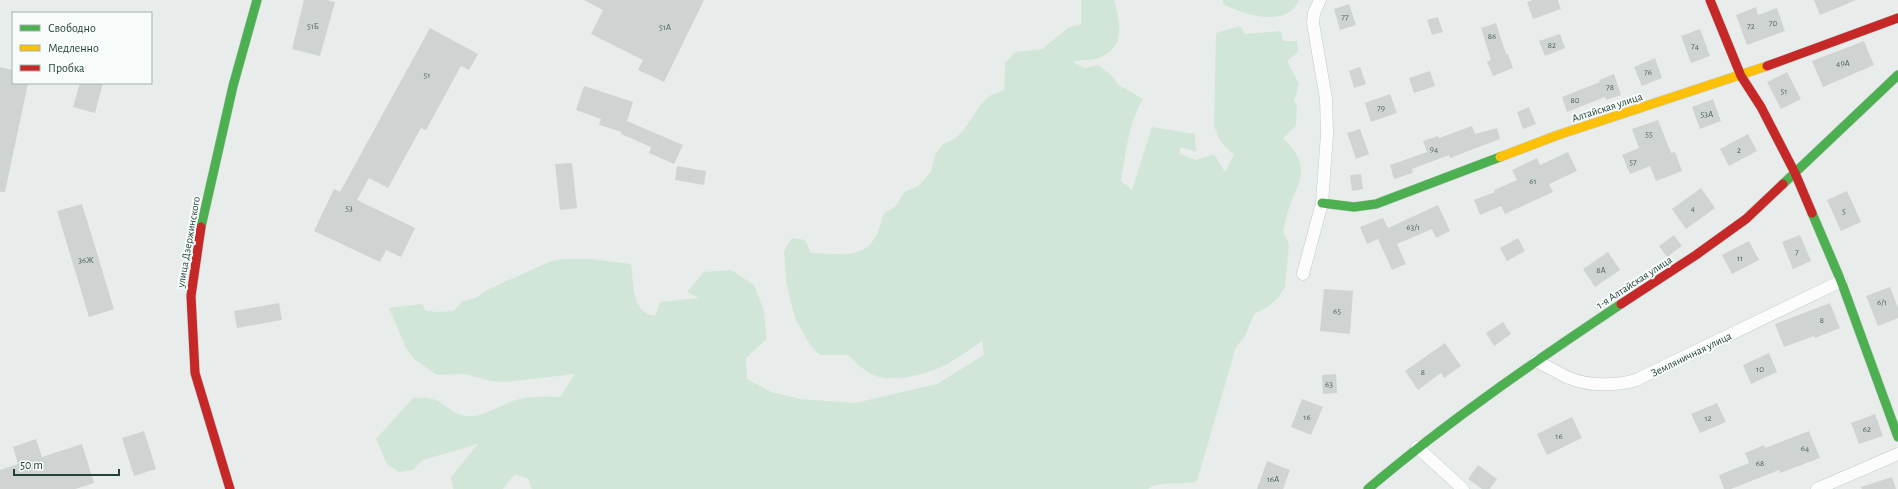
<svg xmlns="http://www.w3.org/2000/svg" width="1898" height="489" font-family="'Alegreya Sans',sans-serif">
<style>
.green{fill:#d1e6d8}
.building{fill:#cfd4d2}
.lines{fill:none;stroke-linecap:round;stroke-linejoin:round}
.street-casing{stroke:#c5cac8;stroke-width:13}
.fast-casing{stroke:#c3cbc8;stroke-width:10}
.slow-casing{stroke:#c3cbc8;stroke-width:10}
.jam-casing{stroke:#c3cbc8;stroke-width:10}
.street{stroke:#fcfcfc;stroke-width:12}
.fast{stroke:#4caf50;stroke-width:9}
.slow{stroke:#ffc107;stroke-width:9}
.jam{stroke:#c62828;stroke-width:9}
.labels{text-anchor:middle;stroke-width:4;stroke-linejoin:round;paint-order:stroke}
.number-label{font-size:9px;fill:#506761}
.street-label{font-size:11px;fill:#24423a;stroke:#f7fbf9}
</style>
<rect width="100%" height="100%" fill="#e8edeb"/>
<g class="green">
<path d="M1081,0H1114C1120,22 1126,46 1101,57C1093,61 1082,59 1073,62L1085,68L1098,65L1110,74L1119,85L1143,99C1128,124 1126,153 1121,181L1132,190L1152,127L1195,134L1196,152L1180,147V154L1196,160L1214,154L1225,172L1234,154C1222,146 1218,138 1214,125L1216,33L1240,26L1245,34L1281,31L1283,41H1297L1298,52L1287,61L1299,84L1294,102L1297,104L1296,126L1283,138C1311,166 1301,177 1289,208C1286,216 1285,224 1283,232L1289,244L1285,287L1277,299L1266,308L1254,314L1245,336L1236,347L1197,481C1183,486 1158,480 1148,489H532L528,479L515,474L503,489H453L451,477L478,444L423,460L413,470L399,472L387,464L376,439L413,398C445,394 444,413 467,416C485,418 503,402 520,399C533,396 547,397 560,397L575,374L505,382L491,381L465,374L437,375L414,359L406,348L389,308L422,304L426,311L439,312L453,311L463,301L476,298L487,290L549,262L563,259H591L631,264C634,282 631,313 655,316L660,302L699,298L687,292L704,272L731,270L754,285L764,311L767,339L746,358L747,379L771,392L800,399L855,403L937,384L984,355L982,341C971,348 960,357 949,363C930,374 889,385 869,373C861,368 855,361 848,355H820L810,345L796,320L792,307L786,280L784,251L792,238L805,240L811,253C831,253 862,260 874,239C879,232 881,221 884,213L896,206L904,192L918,186L931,172L935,155L943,144L956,138L965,128L981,104L991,95L1004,90L1005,63L1015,52L1042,49L1068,28L1081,24Z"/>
<path d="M1223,0H1299C1297,3 1295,8 1292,10C1274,25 1241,13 1223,4Z"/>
</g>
<g class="building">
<polygon points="304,0 326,0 335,2 320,56 292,49"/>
<polygon points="584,0 704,0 664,82 638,70 643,60 591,34 603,10"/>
<polygon points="1533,0 1558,0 1561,9 1533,19 1527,2"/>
<polygon points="1814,0 1856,0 1820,15"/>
<polygon points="1349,4 1356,25 1340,30 1334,9"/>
<polygon points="1756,7 1758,15 1777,8 1785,31 1747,45 1736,15"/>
<polygon points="1438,17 1443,32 1432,35 1427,20"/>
<polygon points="1496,23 1506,54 1508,54 1513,68 1493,76 1487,62 1491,60 1481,28"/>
<polygon points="430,28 478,54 469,70 461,66 426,130 421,128 388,188 369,178 357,200 415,228 401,257 386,250 380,262 314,231 334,189 340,192"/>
<polygon points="1700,29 1710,56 1691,63 1681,36"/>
<polygon points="1560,34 1565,48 1545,56 1539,41"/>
<polygon points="1864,41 1874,65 1823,87 1812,61"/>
<polygon points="1655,58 1662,78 1642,86 1634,67"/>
<polygon points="0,67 13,70 13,83 28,83 5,192 0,192"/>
<polygon points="1360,67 1366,84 1354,88 1349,71"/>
<polygon points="1430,71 1435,86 1414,93 1409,78"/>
<polygon points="1787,72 1801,99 1781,109 1767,82"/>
<polygon points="1614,74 1621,95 1606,100 1605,97 1567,112 1562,97 1600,82 1599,80"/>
<polygon points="80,83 103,83 95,113 73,107"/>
<polygon points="584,86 633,102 627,121 683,145 674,164 649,153 651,147 621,134 622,132 599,125 601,119 576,110"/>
<polygon points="1390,94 1397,113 1371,122 1365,103"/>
<polygon points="1713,99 1721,121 1700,129 1692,107"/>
<polygon points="1529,107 1536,124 1523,129 1517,112"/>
<polygon points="1658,120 1671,153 1675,152 1682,171 1656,181 1650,166 1630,174 1622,155 1639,148 1632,129"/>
<polygon points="1472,126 1475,134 1497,128 1500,139 1450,158 1449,155 1412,169 1413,173 1394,179 1390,165 1427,152 1423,141 1438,136 1439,138"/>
<polygon points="1360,129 1369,154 1356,159 1347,133"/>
<polygon points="1748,134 1757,151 1729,166 1720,149"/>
<polygon points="1568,152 1577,171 1549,184 1553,192 1505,214 1501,206 1480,215 1474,200 1495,192 1494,190 1517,180 1512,170 1537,158 1540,165"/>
<polygon points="572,163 577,208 560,210 555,164"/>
<polygon points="677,166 706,171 704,185 675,180"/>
<polygon points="1361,174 1363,189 1352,191 1350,175"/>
<polygon points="1701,188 1715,208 1686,229 1672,209"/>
<polygon points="1847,191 1861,222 1841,231 1827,200"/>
<polygon points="82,204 114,309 89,317 57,211"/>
<polygon points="1438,205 1450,231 1436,238 1432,229 1397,244 1406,264 1392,270 1378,239 1367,244 1360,227 1383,218 1388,228"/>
<polygon points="1674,235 1682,246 1667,257 1659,246"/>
<polygon points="1800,235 1811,261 1793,269 1782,242"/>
<polygon points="1518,238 1525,251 1507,261 1500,248"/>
<polygon points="1749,241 1759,260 1732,274 1722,255"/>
<polygon points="1608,252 1620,270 1595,287 1583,269"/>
<polygon points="1890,287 1898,308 1898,318 1878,326 1866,296"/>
<polygon points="1324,289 1353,291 1350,334 1320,331"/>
<polygon points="279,303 282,320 237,328 234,311"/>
<polygon points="1830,303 1840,328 1815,338 1814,336 1784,347 1775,324"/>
<polygon points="1503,322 1511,334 1494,346 1486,333"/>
<polygon points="1445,343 1461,366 1444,378 1441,373 1418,390 1405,371"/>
<polygon points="1769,353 1777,372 1751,384 1743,365"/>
<polygon points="1336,374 1337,393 1323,394 1322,375"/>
<polygon points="1302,399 1323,407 1311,435 1291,427"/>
<polygon points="1717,403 1726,422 1700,433 1691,414"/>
<polygon points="1875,414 1883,436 1859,444 1851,423"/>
<polygon points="1572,417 1582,438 1547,455 1537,434"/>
<polygon points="144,431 156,469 134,476 122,438"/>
<polygon points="1809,431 1820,458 1780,473 1779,470 1731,489 1724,489 1719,475 1749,463 1745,453 1764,445 1765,448"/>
<polygon points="36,439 42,457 82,444 94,483 75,489 0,489 0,470 18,464 13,447"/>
<polygon points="1267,461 1290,470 1283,489 1257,489"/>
<polygon points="1478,465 1497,479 1490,489 1482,489 1468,479"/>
<polygon points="1892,477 1896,489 1862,489 1861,487"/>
</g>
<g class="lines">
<g class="street-casing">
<g id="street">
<polyline points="1303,274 1322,203 1327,134 1326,99 1313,23 1314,13 1320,0"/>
<path d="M1536,361C1547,366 1558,373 1569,378C1588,386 1617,386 1636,380L1841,281"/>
<polyline points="1417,447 1463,489"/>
<polyline points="1817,489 1898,454"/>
</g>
</g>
<g class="fast-casing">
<g id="fast">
<polyline points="1783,184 1898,75"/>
<polyline points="1322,203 1354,207 1376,204 1500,157"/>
<polyline points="1812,213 1841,281 1898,437"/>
<polyline points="201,227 233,86 257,0"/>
<path d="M1368,489C1448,421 1534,362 1621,304"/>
</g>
</g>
<g class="slow-casing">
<polyline id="slow" points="1500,157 1558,135 1767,66"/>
</g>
<g class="jam-casing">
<g id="jam">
<polyline points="1710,0 1741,76 1761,107 1795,173 1812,213"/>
<polyline points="1767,66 1898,18"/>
<polyline points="201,227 191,296 195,373 230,489"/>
<polyline points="1621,304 1696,255 1746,219 1783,184"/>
</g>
</g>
<use href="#street" class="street"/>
<use href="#fast" class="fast"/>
<use href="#slow" class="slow"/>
<use href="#jam" class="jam"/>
</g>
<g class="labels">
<g class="number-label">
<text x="1345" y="20">77</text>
<text x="1773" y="26">70</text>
<text x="313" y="29">51Б</text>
<text x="1751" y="29">72</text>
<text x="665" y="30">51А</text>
<text x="1492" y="39">86</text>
<text x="1552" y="48">82</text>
<text x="1695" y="49">74</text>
<text x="1843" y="66">49А</text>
<text x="1648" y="75">76</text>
<text x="427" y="78">51</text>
<text x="1610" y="90">78</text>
<text x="1784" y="94">51</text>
<text x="1575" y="103">80</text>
<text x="1381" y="111">79</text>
<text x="1707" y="117">53А</text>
<text x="1649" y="137">55</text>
<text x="1434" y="152">94</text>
<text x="1739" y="153">2</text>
<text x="1633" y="165">57</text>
<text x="1533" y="184">61</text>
<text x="349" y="211">53</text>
<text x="1693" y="211">4</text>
<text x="1844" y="214">5</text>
<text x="1413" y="230">63/1</text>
<text x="1797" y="255">7</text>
<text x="1740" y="261">11</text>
<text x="86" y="263">36Ж</text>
<text x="1601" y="273">8А</text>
<text x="1882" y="305">6/1</text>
<text x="1337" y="314">65</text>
<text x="1822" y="323">8</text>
<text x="1760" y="372">10</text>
<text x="1423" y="375">8</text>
<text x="1329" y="387">63</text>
<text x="1307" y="420">16</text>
<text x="1708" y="421">12</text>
<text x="1867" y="432">62</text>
<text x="1559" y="439">16</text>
<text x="1805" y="451">64</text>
<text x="1760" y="466">68</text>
<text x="1273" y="482">16А</text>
</g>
<g class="street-label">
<text transform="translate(1607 107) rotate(-18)" y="4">Алтайская улица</text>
<text transform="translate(188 242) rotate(-80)" y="4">улица Дзержинского</text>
<text transform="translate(1634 282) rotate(-33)" y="4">1-я Алтайская улица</text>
<text transform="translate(1691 354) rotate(-26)" y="4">Земляничная улица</text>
</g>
</g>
<rect x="12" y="12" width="140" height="72" fill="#f7fbf9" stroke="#a3b1ad"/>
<rect x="20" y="25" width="20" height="6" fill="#4caf50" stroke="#a3b1ad"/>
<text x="48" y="32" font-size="12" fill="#24423a">Свободно</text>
<rect x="20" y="45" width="20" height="6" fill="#ffc107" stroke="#a3b1ad"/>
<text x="48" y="52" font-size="12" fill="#24423a">Медленно</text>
<rect x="20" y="65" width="20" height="6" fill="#c62828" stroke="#a3b1ad"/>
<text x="48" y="72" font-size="12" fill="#24423a">Пробка</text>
<path d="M14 469v6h105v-6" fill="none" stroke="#24423a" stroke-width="2"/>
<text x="20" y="469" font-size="12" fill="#24423a" stroke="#f7fbf9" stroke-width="3" paint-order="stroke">50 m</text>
</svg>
